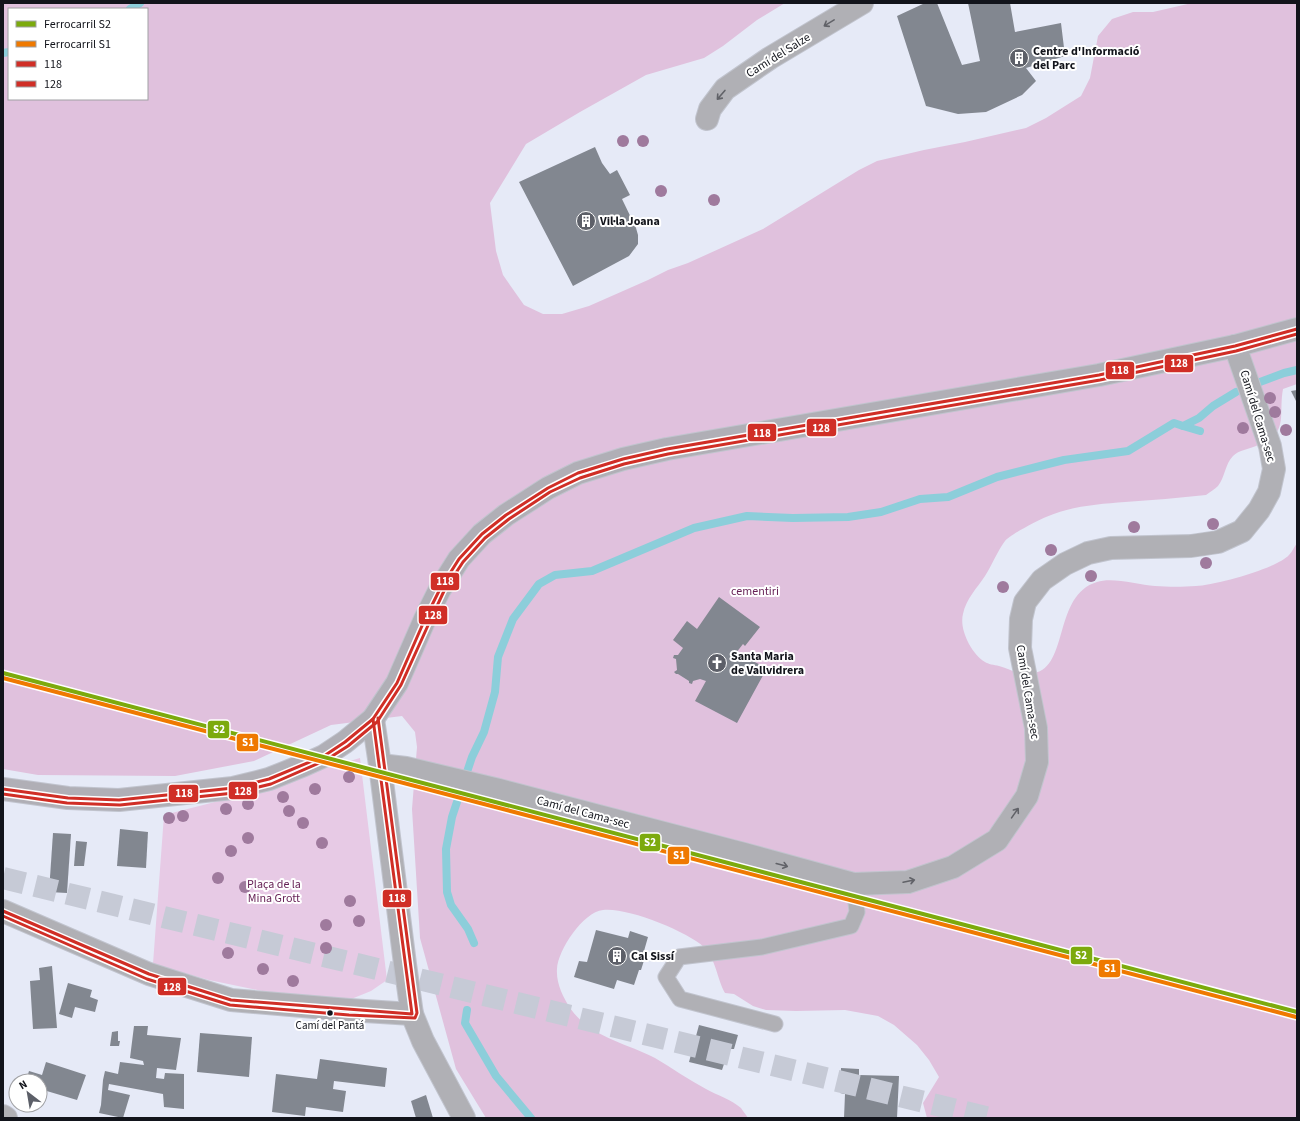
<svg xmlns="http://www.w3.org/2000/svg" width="1300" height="1121" font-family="'Source Sans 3',sans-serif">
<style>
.green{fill:#e7cae5}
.forest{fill:#e0c1dd;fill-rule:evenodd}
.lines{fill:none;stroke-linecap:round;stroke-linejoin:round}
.stream{stroke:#8cceda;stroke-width:8}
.building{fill:#828790}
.highway-tunnel{stroke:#c6cad6;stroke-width:22;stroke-dasharray:22 11;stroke-linecap:butt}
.lane-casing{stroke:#c1c4ce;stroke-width:17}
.street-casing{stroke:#c1c4ce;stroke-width:24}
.secondary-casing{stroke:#c1c4ce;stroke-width:24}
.lane{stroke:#b0b0b5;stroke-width:15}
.street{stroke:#b0b0b5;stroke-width:22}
.secondary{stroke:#b0afb6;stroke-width:22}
.bus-1-casing{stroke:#fff;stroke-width:6}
.bus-2-casing{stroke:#fff;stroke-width:6}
.bus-1{stroke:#d02e26;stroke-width:3}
.bus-2{stroke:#d02e26;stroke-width:3}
.rail-1-casing{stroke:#fff;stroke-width:7}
.rail-2-casing{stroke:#fff;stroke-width:7}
.rail-1{stroke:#7caa0d;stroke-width:4}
.rail-2{stroke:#ef7900;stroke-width:4}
.tree{fill:#9f7a9d}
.oneway{stroke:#616268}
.bus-dot{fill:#12141b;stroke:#fff;stroke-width:1.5}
.labels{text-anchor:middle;stroke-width:4;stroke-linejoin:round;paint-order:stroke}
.bus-label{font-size:11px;fill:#12141b;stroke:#fff}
.poi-label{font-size:12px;font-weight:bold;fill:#12141b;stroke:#fff;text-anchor:start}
.street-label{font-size:12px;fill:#12141b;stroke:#fff}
.park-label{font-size:12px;fill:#651f54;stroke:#fff}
.line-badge{stroke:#fff;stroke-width:1.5}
.badge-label{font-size:11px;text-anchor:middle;font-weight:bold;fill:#fff}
</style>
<rect width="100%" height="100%" fill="#e6eaf7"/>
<polygon class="green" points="360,758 387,980 371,991 334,1006 209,980 153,964 164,815 262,790 316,771"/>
<path class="forest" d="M3,3H785L757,20L723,46L704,58L646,75L580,112L526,144L490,203L496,251L503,275L524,305L543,314H562L589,306L648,280L668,270L688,263L763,229L859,170L877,161L924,150L965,142L1026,128L1046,118L1081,96L1090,78L1098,36L1112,19L1133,12H1153L1192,3H1297V384L1283,389C1278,416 1290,434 1256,446C1249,449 1239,450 1233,456C1225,464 1225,477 1218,486C1215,489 1210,492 1206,495C1179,498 1152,500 1125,502C1099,504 1071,506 1046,517C1038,520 1010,535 1005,541C998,550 992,565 985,576C977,588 966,599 963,614C959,629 971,653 985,662C988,664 994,665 999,666C1007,668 1015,673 1023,674C1026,675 1030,674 1034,673C1069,667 1053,595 1097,582C1113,577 1138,585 1155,586C1168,587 1183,587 1196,586C1215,585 1276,569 1289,555C1292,552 1294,547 1297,543V1118H927L923,1103L939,1077L929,1060L917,1045L894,1025L878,1016L845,1010L796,1011L766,1010L753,1006L734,994L725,993C717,979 716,959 704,947C686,931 627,907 603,910C583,912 558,950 557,969C556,983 563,997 570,1008C590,1037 626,1043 655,1058C672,1068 689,1080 706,1089C717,1095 732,1100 741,1108C743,1111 746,1115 748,1118H486L456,1069L420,938L412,809L417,747L415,732L402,716L331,725L254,761L175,776L38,775L3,769ZM9,9H147V99H9Z"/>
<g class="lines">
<g class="stream">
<polyline points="130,9 140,3"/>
<polyline points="3,53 9,52"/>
<polyline points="1260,382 1284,373 1297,370"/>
<polyline points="1183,426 1200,431"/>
<polyline points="474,943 468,929 451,905 447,892 446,849 452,817 472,757 484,732 495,692 498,657 513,619 539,584 555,575 592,571 694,528 747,516 793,518 848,517 881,512 920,499 948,497 997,477 1064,460 1128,451 1174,423 1183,426 1199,418 1213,406 1236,392"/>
<polyline points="467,1010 465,1023 496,1076 531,1118"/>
</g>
</g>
<g class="building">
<polygon points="925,3 937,3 962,65 980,61 968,3 1010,3 1015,32 1061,23 1065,56 1026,68 1036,81 1022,95 986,112 958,114 926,106 897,16"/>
<polygon points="595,147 602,163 610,174 617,170 630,195 622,199 636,228 638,235 638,244 629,256 573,286 519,182"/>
<polygon points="1297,390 1297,403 1291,391"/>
<polygon points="719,597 760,627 745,646 743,644 736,653 767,668 737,723 695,701 706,681 700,679 693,681 692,684 689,683 689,681 678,674 676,674 674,672 677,670 676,659 673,658 674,655 678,655 683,648 673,640 687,621 697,629"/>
<polygon points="120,829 148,832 146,868 117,866"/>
<polygon points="53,833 71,834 67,893 49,892"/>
<polygon points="76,841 87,842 84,866 74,866"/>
<polygon points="596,930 628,938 630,931 648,937 644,951 647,951 641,970 639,970 634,985 617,980 614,989 574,977 579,961 587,962"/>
<polygon points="52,966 57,1028 33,1029 30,981 40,980 39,968"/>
<polygon points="68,983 92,990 90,997 98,1000 95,1012 75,1007 72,1018 59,1014"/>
<polygon points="699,1025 738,1035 734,1049 729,1049 722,1070 689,1062"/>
<polygon points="134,1026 148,1026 147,1035 181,1038 176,1070 157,1068 156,1078 164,1079 165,1073 184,1074 184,1109 164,1107 163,1094 109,1084 108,1090 130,1095 123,1118 99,1113 101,1105 103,1080 105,1071 118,1074 120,1062 144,1065 143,1061 130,1058"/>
<polygon points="118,1031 118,1041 120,1041 119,1046 110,1046 112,1032"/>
<polygon points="200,1033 252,1037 249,1077 197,1072"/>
<polygon points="320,1059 387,1068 385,1087 334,1081 333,1089 346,1091 343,1112 306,1107 305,1116 272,1112 276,1074 317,1079"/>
<polygon points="46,1062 86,1075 77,1100 40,1089 40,1081 26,1081 29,1071 42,1075"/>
<polygon points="841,1068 859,1069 859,1075 899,1076 897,1118 844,1118 845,1094 840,1093"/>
<polygon points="426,1095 433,1118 416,1118 411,1101"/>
</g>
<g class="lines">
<polyline class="highway-tunnel" points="3,878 990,1118"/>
<g class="lane-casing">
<polyline id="lane" points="775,1024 680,999 666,977 679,957 762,947 851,926 857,912 854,884"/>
</g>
<g class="street-casing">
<g id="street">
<polyline points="707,119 710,109 725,89 770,58 862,3"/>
<polyline points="373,719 380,765 405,964 412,1014 423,1041 464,1118"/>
<polyline points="380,765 406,768 499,790 744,854 854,884 908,882 953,867 997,840 1027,796 1037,762 1036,728 1020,648 1021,619 1025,602 1042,580 1065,564 1088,553 1111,548 1191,546 1218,542 1242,531 1259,510 1269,492 1274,469 1270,446 1235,346"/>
<polyline points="3,911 149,974 231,1000 349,1010 412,1014"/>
<polyline points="3,1116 6,1118"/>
</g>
</g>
<g class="secondary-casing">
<polyline id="secondary" points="3,789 68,798 119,800 233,788 269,779 304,765 324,756 345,742 373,719 397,683 425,619 440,589 459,559 482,534 506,515 548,488 578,473 623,459 667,449 1099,375 1235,346 1297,329"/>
</g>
<use href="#lane" class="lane"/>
<use href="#street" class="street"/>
<use href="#secondary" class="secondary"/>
<g class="bus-1-casing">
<g id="bus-1">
<polyline points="3,789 68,798 119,800 233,788 269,779 324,756 345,742 373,719 397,683 425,619 440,589 459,559 482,534 506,515 548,488 578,473 623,459 667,449 1099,375 1235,346 1297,329"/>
<polyline points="3,911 149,974 231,1000 412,1014 373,719"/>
</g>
</g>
<g class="bus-2-casing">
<g id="bus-2">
<polyline points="3,794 67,803 120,805 234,793 271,784 326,760 348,746 377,722 401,685 430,621 444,591 463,562 485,538 509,519 550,492 580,478 624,464 668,454 1100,380 1236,351 1297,334"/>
<polyline points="3,916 147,979 230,1005 349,1015 415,1018 417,1013 378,718"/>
</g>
</g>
<use href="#bus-1" class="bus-1"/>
<use href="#bus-2" class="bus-2"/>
<g class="rail-1-casing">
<polyline id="rail-1" points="3,673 1297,1012"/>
</g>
<g class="rail-2-casing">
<polyline id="rail-2" points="3,678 1296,1017"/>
</g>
<use href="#rail-1" class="rail-1"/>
<use href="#rail-2" class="rail-2"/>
</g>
<g class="tree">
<circle cx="623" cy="141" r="6"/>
<circle cx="643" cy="141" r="6"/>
<circle cx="661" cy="191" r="6"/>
<circle cx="714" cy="200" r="6"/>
<circle cx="1270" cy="398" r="6"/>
<circle cx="1275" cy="412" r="6"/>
<circle cx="1243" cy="428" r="6"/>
<circle cx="1286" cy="430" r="6"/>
<circle cx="1213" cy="524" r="6"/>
<circle cx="1134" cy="527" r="6"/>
<circle cx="1051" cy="550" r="6"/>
<circle cx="1206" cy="563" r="6"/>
<circle cx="1091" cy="576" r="6"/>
<circle cx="1003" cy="587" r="6"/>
<circle cx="349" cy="777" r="6"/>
<circle cx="315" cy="789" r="6"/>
<circle cx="283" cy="797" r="6"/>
<circle cx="248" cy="804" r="6"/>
<circle cx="226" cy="809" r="6"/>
<circle cx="289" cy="811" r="6"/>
<circle cx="183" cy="816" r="6"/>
<circle cx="169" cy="818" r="6"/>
<circle cx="303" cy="823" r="6"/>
<circle cx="248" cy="838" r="6"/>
<circle cx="322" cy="843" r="6"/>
<circle cx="231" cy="851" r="6"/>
<circle cx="218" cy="878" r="6"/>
<circle cx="245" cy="887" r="6"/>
<circle cx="350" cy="901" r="6"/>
<circle cx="359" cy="921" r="6"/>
<circle cx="326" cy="925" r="6"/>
<circle cx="326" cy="948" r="6"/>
<circle cx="228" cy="953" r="6"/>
<circle cx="263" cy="969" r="6"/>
<circle cx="293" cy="981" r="6"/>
</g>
<defs><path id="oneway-shaft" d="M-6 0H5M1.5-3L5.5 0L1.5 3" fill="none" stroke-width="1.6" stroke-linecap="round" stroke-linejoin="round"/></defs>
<g class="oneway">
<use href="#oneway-shaft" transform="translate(829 23) rotate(149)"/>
<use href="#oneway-shaft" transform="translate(721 95) rotate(131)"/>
<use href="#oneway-shaft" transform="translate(1015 813) rotate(-55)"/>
<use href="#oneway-shaft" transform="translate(782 865) rotate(15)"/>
<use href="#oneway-shaft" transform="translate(909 881) rotate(-12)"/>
</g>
<defs>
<g id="building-disc" transform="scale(1)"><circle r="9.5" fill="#5c5f68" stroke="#fff"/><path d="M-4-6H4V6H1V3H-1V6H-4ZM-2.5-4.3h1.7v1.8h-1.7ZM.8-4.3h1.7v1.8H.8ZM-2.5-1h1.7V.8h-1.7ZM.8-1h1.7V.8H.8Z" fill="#fff"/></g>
<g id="church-disc" transform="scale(1)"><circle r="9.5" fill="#5c5f68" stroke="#fff"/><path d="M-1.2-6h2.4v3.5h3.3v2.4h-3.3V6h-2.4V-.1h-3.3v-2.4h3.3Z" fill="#fff"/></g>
</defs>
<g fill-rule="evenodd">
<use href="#building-disc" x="1019" y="58"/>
<use href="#building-disc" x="586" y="221"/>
<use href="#church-disc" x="717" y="663"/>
<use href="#building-disc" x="617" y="956"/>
</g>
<circle class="bus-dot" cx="330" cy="1013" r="3.5"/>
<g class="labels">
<g class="bus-label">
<text x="330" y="1029">Camí del Pantá</text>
</g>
<g class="poi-label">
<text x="1033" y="55">Centre d'Informació<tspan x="1033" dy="14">del Parc</tspan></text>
<text x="600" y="225">Vil·la Joana</text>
<text x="731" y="660">Santa Maria<tspan x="731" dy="14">de Vallvidrera</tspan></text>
<text x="631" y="960">Cal Sissí</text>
</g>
<g class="street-label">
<text transform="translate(778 55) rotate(-32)" y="4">Camí del Salze</text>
<text transform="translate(1258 416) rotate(73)" y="4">Camí del Cama-sec</text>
<text transform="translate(1028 692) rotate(81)" y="4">Camí del Cama-sec</text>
<text transform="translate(583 812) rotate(15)" y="4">Camí del Cama-sec</text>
</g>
<g class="park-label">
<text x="755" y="595">cementiri</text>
<text x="274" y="888">Plaça de la<tspan x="274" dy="14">Mina Grott</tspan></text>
</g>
</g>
<g class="line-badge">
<rect x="1164" y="354" width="30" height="19" rx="4" fill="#d02e26"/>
<rect x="1105" y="361" width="30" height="19" rx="4" fill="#d02e26"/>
<rect x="806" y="418" width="31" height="19" rx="4" fill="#d02e26"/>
<rect x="747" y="423" width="30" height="19" rx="4" fill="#d02e26"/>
<rect x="430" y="572" width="30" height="19" rx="4" fill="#d02e26"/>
<rect x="418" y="605" width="30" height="20" rx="4" fill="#d02e26"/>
<rect x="207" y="720" width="23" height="19" rx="4" fill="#7caa0d"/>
<rect x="236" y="733" width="23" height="19" rx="4" fill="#ef7900"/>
<rect x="228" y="781" width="30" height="19" rx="4" fill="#d02e26"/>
<rect x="168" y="784" width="31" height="19" rx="4" fill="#d02e26"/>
<rect x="639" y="833" width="22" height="19" rx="4" fill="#7caa0d"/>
<rect x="667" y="846" width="23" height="19" rx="4" fill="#ef7900"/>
<rect x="382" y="889" width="30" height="19" rx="4" fill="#d02e26"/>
<rect x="1070" y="946" width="23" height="19" rx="4" fill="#7caa0d"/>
<rect x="1098" y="959" width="23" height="19" rx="4" fill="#ef7900"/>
<rect x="157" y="977" width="30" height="19" rx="4" fill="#d02e26"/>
</g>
<g class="badge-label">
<text x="1179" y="367">128</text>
<text x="1120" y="374">118</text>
<text x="821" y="432">128</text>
<text x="762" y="437">118</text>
<text x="445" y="585">118</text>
<text x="433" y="619">128</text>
<text x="219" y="733">S2</text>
<text x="248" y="746">S1</text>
<text x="243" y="795">128</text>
<text x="184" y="797">118</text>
<text x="650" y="846">S2</text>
<text x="679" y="859">S1</text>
<text x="397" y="902">118</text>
<text x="1081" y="959">S2</text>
<text x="1110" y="972">S1</text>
<text x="172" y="991">128</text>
</g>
<rect width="1300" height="1121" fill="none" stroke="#12141b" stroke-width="8"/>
<rect x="8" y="8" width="140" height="92" fill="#ffffff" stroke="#a0a1a4"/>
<rect x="16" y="21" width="20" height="6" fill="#7caa0d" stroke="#a0a1a4"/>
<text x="44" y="28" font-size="12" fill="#12141b">Ferrocarril S2</text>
<rect x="16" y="41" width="20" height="6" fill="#ef7900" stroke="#a0a1a4"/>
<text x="44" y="48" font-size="12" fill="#12141b">Ferrocarril S1</text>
<rect x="16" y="61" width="20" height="6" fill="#d02e26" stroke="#a0a1a4"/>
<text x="44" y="68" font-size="12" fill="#12141b">118</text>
<rect x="16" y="81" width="20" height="6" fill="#d02e26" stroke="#a0a1a4"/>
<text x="44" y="88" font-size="12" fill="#12141b">128</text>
<g transform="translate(28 1093) rotate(329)"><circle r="19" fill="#ffffff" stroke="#a0a1a4"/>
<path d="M0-3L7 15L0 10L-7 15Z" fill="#5c5f68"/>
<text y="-6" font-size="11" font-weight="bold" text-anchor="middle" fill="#12141b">N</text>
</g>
</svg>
